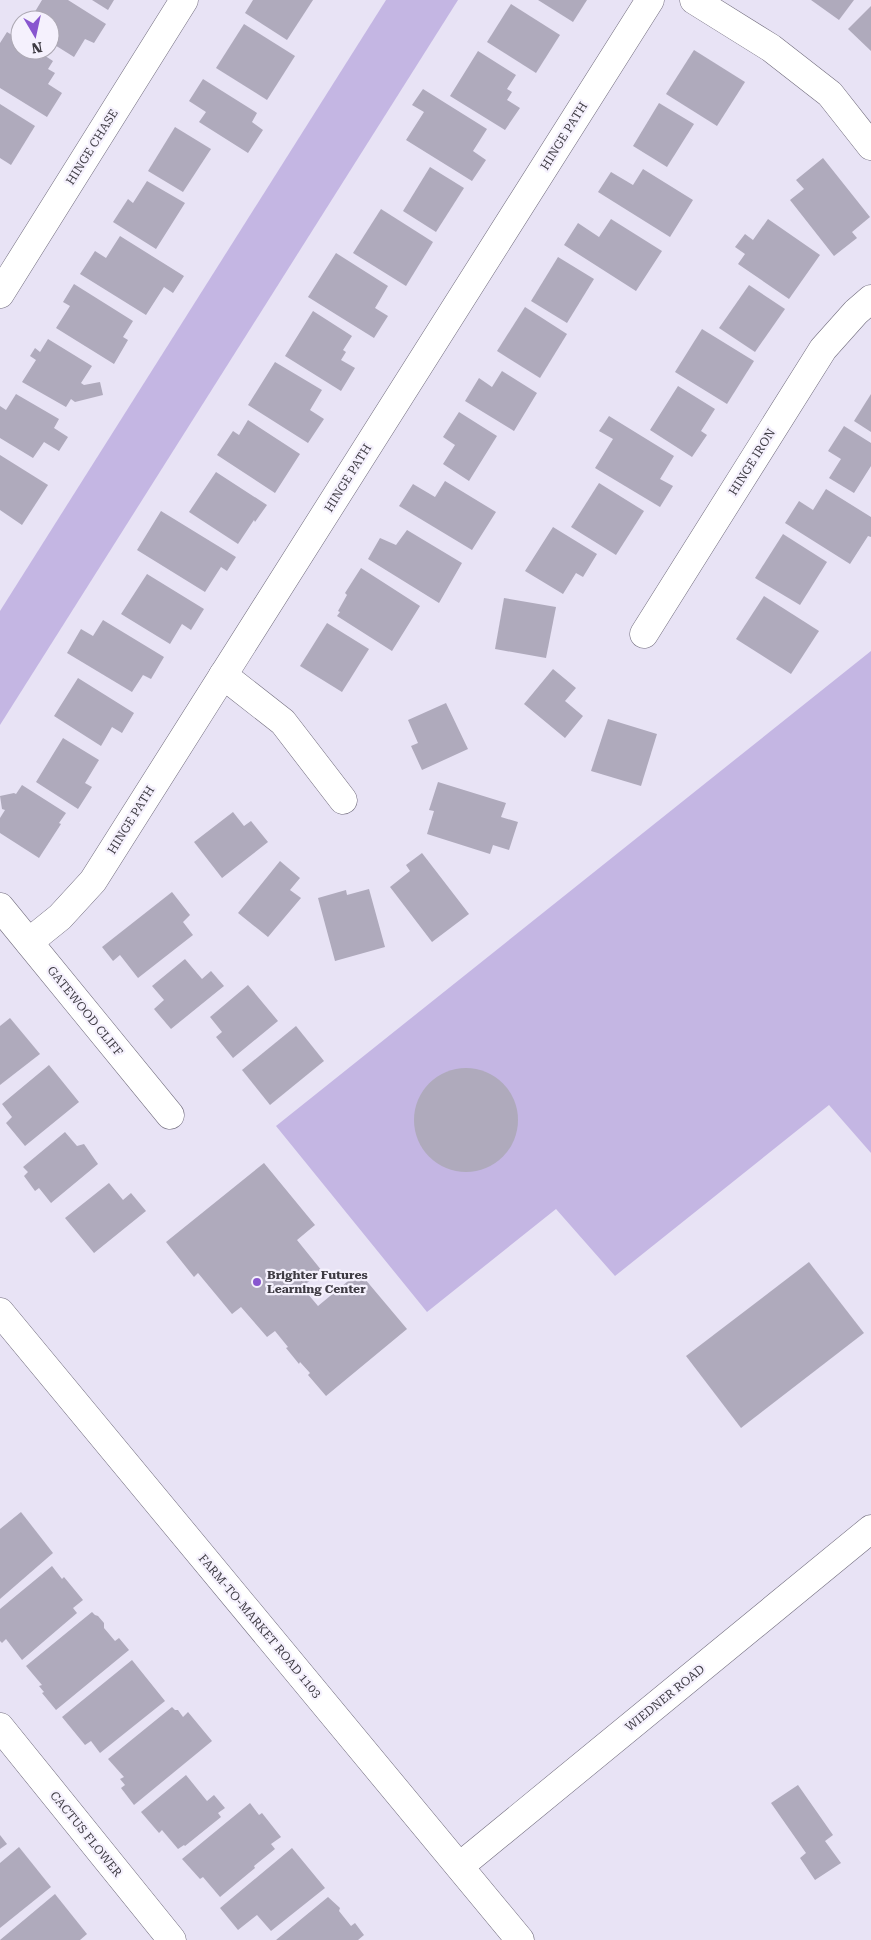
<svg xmlns="http://www.w3.org/2000/svg" width="871" height="1940" font-family="'Roboto Serif',serif">
<style>
.green{fill:#c4b6e3}
.building{fill:#afaabc}
.lines{fill:none;stroke-linecap:round;stroke-linejoin:round}
.street-casing{stroke:#716c7d;stroke-width:29}
.secondary-casing{stroke:#716c7d;stroke-width:29}
.street{stroke:#fff;stroke-width:28}
.secondary{stroke:#fff;stroke-width:28}
.poi-dot{fill:#8856cf;stroke:#f5f1fd;stroke-width:2}
.labels{text-anchor:middle;stroke-width:4.5;stroke-linejoin:round;paint-order:stroke}
.street-label{font-size:12px;fill:#3e3b43;stroke:#f5f1fd}
.poi-label{font-size:12px;font-weight:bold;fill:#3e3b43;stroke:#f5f1fd;text-anchor:start}
</style>
<rect width="100%" height="100%" fill="#e8e3f5"/>
<g class="green">
<polygon points="386,0 458,0 0,725 0,611"/>
<polygon points="871,651 871,1153 829,1105 615,1276 556,1209 427,1312 276,1126"/>
</g>
<g class="building">
<polygon points="42,0 68,0 106,24 94,43 85,39 74,57 50,42 50,20 30,20"/>
<polygon points="92,0 114,0 108,10"/>
<polygon points="253,0 313,0 287,40 245,13"/>
<polygon points="538,0 587,0 573,22"/>
<polygon points="811,0 854,0 839,20"/>
<polygon points="511,4 560,35 536,73 487,42"/>
<polygon points="871,6 871,51 848,29"/>
<polygon points="244,24 295,56 267,100 216,68"/>
<polygon points="7,32 20,40 20,50 36,50 53,61 48,69 55,73 48,84 62,93 47,117 0,88 0,43"/>
<polygon points="694,50 745,82 717,126 666,94"/>
<polygon points="478,51 516,75 507,89 512,92 507,100 520,108 505,130 450,96"/>
<polygon points="203,79 257,113 252,122 263,130 248,153 199,122 206,112 189,101"/>
<polygon points="423,89 487,129 473,151 486,160 472,181 406,140 424,112 412,105"/>
<polygon points="659,103 694,124 667,167 633,146"/>
<polygon points="0,104 35,126 11,165 0,158"/>
<polygon points="175,127 211,149 183,192 148,171"/>
<polygon points="823,158 870,217 852,232 857,238 834,256 790,200 804,189 796,180"/>
<polygon points="430,167 464,188 436,232 403,211"/>
<polygon points="643,169 693,200 670,237 598,192 611,172 633,185"/>
<polygon points="147,181 185,203 156,249 113,222 128,199 133,203"/>
<polygon points="381,209 433,242 406,286 353,253"/>
<polygon points="611,219 662,251 636,291 564,245 578,223 599,237"/>
<polygon points="768,219 820,255 789,299 738,264 745,254 735,247 745,234 753,240"/>
<polygon points="120,236 184,276 173,293 164,287 146,315 80,274 95,251 106,258"/>
<polygon points="336,253 388,286 375,308 388,316 374,338 308,297"/>
<polygon points="558,257 594,279 567,323 531,301"/>
<polygon points="74,284 133,321 123,337 128,340 114,364 56,328 70,306 63,302"/>
<polygon points="749,285 785,309 755,352 719,328"/>
<polygon points="525,307 567,334 540,378 497,351"/>
<polygon points="313,311 352,336 343,350 346,352 341,360 355,368 341,391 285,356"/>
<polygon points="702,329 754,361 727,404 675,372"/>
<polygon points="48,339 92,366 81,383 84,385 100,382 103,395 75,402 71,399 66,407 22,382 36,360 30,356 35,348 40,352"/>
<polygon points="275,362 322,390 310,410 324,419 308,443 248,405"/>
<polygon points="502,371 537,393 514,431 465,401 479,378 492,387"/>
<polygon points="678,386 715,409 701,431 707,435 692,457 650,430"/>
<polygon points="16,394 59,419 54,428 68,437 59,451 44,442 33,458 0,438 0,406 6,410"/>
<polygon points="871,394 871,432 854,421"/>
<polygon points="459,412 497,436 469,481 443,464 455,445 443,437"/>
<polygon points="609,416 674,456 660,479 673,486 660,507 595,468 613,439 599,431"/>
<polygon points="248,420 300,454 275,493 217,455 233,431 239,435"/>
<polygon points="844,426 871,443 871,466 854,493 829,478 841,459 828,451"/>
<polygon points="0,455 48,485 22,525 0,510"/>
<polygon points="216,472 267,505 255,522 254,520 238,544 189,512"/>
<polygon points="445,481 496,512 472,550 399,506 413,484 435,497"/>
<polygon points="599,483 644,511 616,555 571,527"/>
<polygon points="826,489 871,517 871,537 868,536 850,564 785,523 799,501 813,510"/>
<polygon points="161,511 236,557 227,571 221,567 205,592 137,550"/>
<polygon points="553,527 597,554 583,577 576,573 563,594 525,571"/>
<polygon points="407,530 462,563 439,603 368,559 380,538 396,545"/>
<polygon points="783,534 827,562 800,605 755,578"/>
<polygon points="361,568 420,606 392,651 337,616 340,612 338,611 347,595 345,593"/>
<polygon points="147,574 204,609 191,630 182,624 170,644 121,614"/>
<polygon points="764,596 819,631 791,674 736,639"/>
<polygon points="504,598 556,607 546,658 495,649"/>
<polygon points="103,620 164,657 151,679 143,675 132,692 67,653 81,629 93,636"/>
<polygon points="327,623 369,649 342,692 300,666"/>
<polygon points="553,669 576,688 565,701 583,716 565,738 524,704"/>
<polygon points="78,678 134,713 122,733 112,727 101,746 54,716"/>
<polygon points="446,703 468,749 422,770 411,746 418,743 408,720"/>
<polygon points="608,719 657,734 641,786 591,771"/>
<polygon points="63,738 99,760 85,783 92,787 78,809 36,782"/>
<polygon points="438,782 506,803 501,817 518,822 509,850 493,845 490,854 427,834 434,811 429,810"/>
<polygon points="22,785 66,813 59,823 61,824 39,858 0,833 0,818 5,810 2,809 0,796 14,793 16,794"/>
<polygon points="233,812 244,826 251,821 268,842 222,878 194,842"/>
<polygon points="422,853 469,914 432,942 390,887 410,871 406,865"/>
<polygon points="280,861 300,878 290,890 301,898 268,937 238,913"/>
<polygon points="369,889 385,947 335,961 318,898 346,890 347,895"/>
<polygon points="172,892 190,915 183,922 193,935 138,978 120,955 113,961 102,947"/>
<polygon points="185,959 202,979 211,971 224,986 171,1029 154,1009 164,1000 152,986"/>
<polygon points="248,985 278,1021 233,1058 216,1037 222,1032 210,1017"/>
<polygon points="10,1018 40,1054 0,1085 0,1026"/>
<polygon points="296,1026 324,1061 270,1105 242,1070"/>
<polygon points="49,1065 79,1102 25,1146 6,1123 12,1117 2,1104"/>
<circle cx="466" cy="1120" r="52"/>
<polygon points="65,1132 77,1146 84,1144 98,1164 51,1203 39,1188 35,1191 24,1176 28,1172 23,1167"/>
<polygon points="264,1163 315,1225 297,1240 322,1271 302,1287 318,1306 359,1272 407,1329 326,1396 308,1375 310,1373 300,1362 299,1364 286,1348 288,1347 275,1331 267,1337 241,1307 232,1314 198,1273 194,1277 166,1242"/>
<polygon points="109,1183 123,1200 131,1193 146,1211 94,1253 65,1218"/>
<polygon points="809,1262 864,1333 741,1428 686,1356"/>
<polygon points="21,1512 53,1553 0,1599 0,1529"/>
<polygon points="52,1566 62,1579 64,1577 83,1600 73,1608 77,1613 22,1660 6,1639 2,1643 0,1641 0,1609"/>
<polygon points="92,1612 95,1615 98,1616 104,1623 104,1628 115,1641 119,1638 129,1650 56,1710 42,1693 44,1692 39,1686 42,1685 26,1666"/>
<polygon points="132,1660 165,1701 100,1753 91,1741 85,1745 62,1717"/>
<polygon points="172,1707 175,1710 178,1710 183,1717 188,1712 212,1741 134,1805 121,1788 125,1785 120,1779 124,1777 108,1759"/>
<polygon points="186,1775 207,1801 214,1795 225,1808 218,1813 221,1817 185,1846 184,1845 178,1849 162,1830 159,1833 141,1812"/>
<polygon points="798,1785 833,1835 825,1841 841,1863 815,1880 800,1858 806,1853 771,1803"/>
<polygon points="250,1803 259,1815 262,1813 281,1837 271,1844 275,1849 254,1866 255,1868 220,1897 203,1877 200,1879 182,1859"/>
<polygon points="0,1835 7,1844 0,1849"/>
<polygon points="19,1847 51,1887 0,1928 0,1863"/>
<polygon points="292,1848 325,1888 271,1931 257,1915 238,1930 220,1908"/>
<polygon points="55,1894 87,1934 80,1940 0,1940"/>
<polygon points="328,1897 340,1908 339,1911 351,1926 355,1923 364,1935 358,1940 276,1940"/>
</g>
<g class="lines">
<g class="street-casing">
<g id="street">
<polyline points="694,0 771,48 830,94 871,146"/>
<polyline points="0,294 184,0"/>
<polyline points="644,634 823,349 856,312 871,299"/>
<polyline points="223,675 283,722 343,800"/>
<polyline points="0,907 170,1115"/>
<polyline points="29,942 60,917 93,881 650,0"/>
<polyline points="0,1727 172,1940"/>
<polyline points="460,1866 871,1529"/>
</g>
</g>
<g class="secondary-casing">
<polyline id="secondary" points="0,1312 520,1940"/>
</g>
<use href="#street" class="street"/>
<use href="#secondary" class="secondary"/>
</g>
<circle class="poi-dot" cx="257" cy="1282" r="5"/>
<g class="labels">
<g class="street-label">
<text transform="translate(564 136) rotate(-58)" y="4">HINGE PATH</text>
<text transform="translate(92 147) rotate(-58)" y="4">HINGE CHASE</text>
<text transform="translate(752 462) rotate(-58)" y="4">HINGE IRON</text>
<text transform="translate(348 478) rotate(-58)" y="4">HINGE PATH</text>
<text transform="translate(131 820) rotate(-58)" y="4">HINGE PATH</text>
<text transform="translate(85 1011) rotate(51)" y="4">GATEWOOD CLIFF</text>
<text transform="translate(260 1626) rotate(50)" y="4">FARM-TO-MARKET ROAD 1103</text>
<text transform="translate(665 1698) rotate(-39)" y="4">WIEDNER ROAD</text>
<text transform="translate(86 1834) rotate(51)" y="4">CACTUS FLOWER</text>
</g>
<g class="poi-label">
<text x="267" y="1279">Brighter Futures<tspan x="267" dy="14">Learning Center</tspan></text>
</g>
</g>
<g transform="translate(35 35) rotate(171)"><circle r="24" fill="#f5f1fd" stroke="#aca8b3"/>
<path d="M0-4L9 19L0 12L-9 19Z" fill="#8856cf"/>
<text y="-8" font-size="14" font-weight="bold" text-anchor="middle" fill="#3e3b43">N</text>
</g>
</svg>
